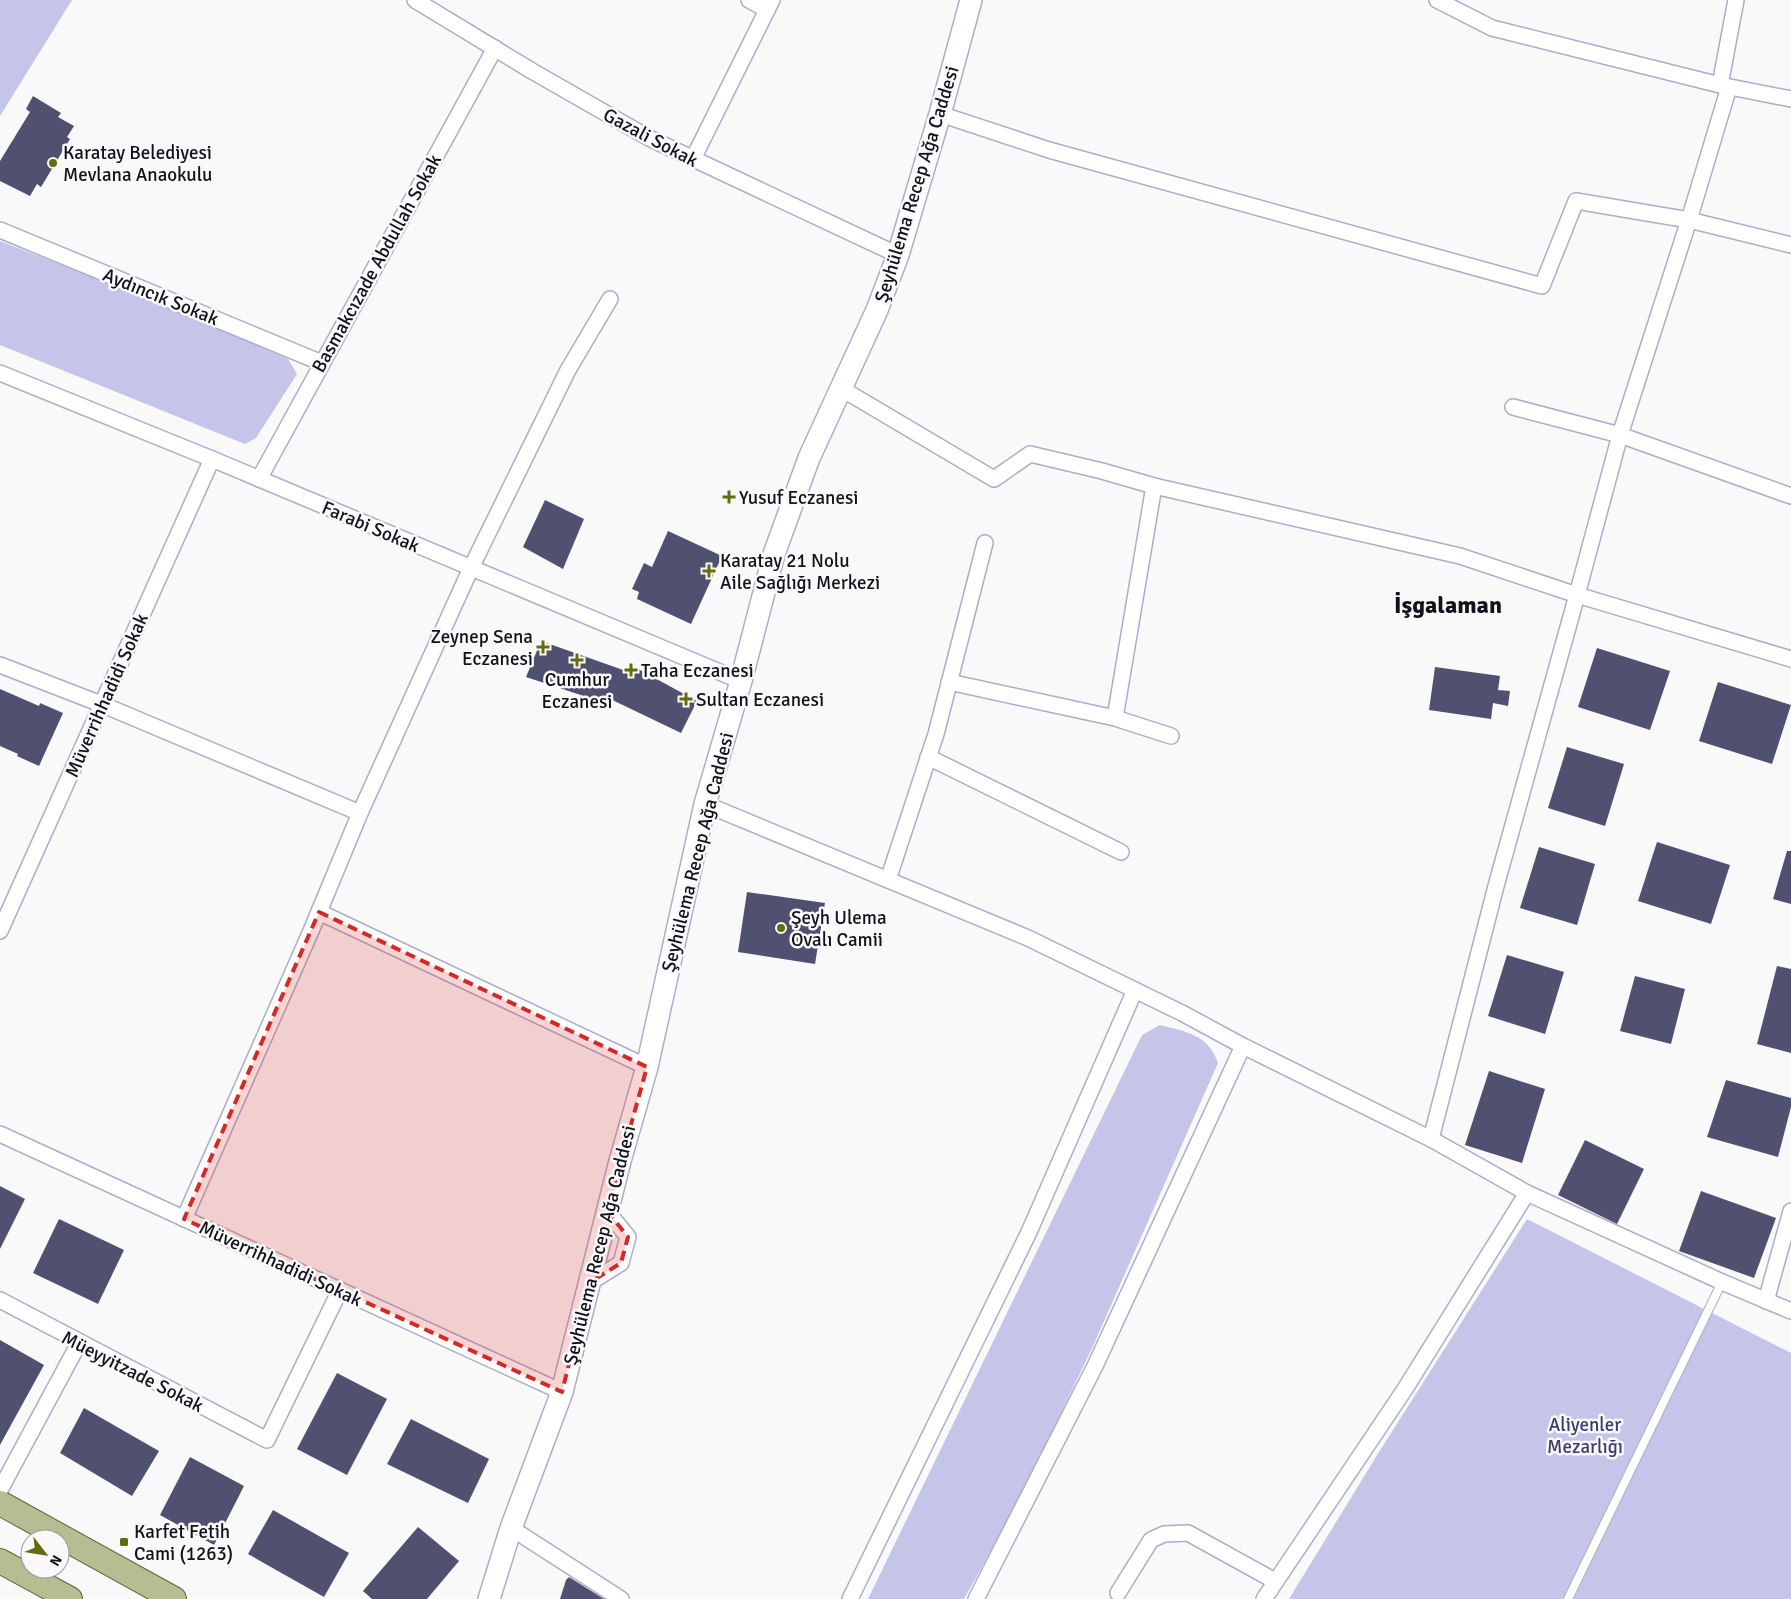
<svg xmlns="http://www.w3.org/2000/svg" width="1791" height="1599" font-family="Signika,sans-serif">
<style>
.green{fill:#c4c5e8}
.building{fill:#505071}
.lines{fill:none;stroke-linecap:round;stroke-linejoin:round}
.lane-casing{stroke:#acadcc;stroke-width:10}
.street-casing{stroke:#acadcc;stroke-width:18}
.secondary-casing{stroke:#acadcc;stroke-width:24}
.primary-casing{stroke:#5e6339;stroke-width:26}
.lane{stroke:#fff;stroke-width:8}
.street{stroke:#fff;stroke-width:15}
.secondary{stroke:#fff;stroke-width:21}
.primary{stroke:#b8bc92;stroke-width:24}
.marked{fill:#d62828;fill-opacity:0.2;stroke:#d62828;stroke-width:4;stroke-dasharray:10 6;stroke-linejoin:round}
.poi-dot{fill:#656b0f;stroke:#f9f9f9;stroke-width:2}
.labels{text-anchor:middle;stroke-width:5;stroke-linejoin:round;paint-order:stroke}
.street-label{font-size:19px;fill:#11111c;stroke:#f9f9f9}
.poi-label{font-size:19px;fill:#11111c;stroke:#f9f9f9;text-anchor:start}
.park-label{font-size:19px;fill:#3d3a6c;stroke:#f9f9f9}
.district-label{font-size:24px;font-weight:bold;fill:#11111c;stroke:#f9f9f9}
</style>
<rect width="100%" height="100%" fill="#f9f9f9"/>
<g class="green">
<polygon points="0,0 72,0 0,116"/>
<polygon points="0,241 154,301 288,359 297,374 256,438 245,444 0,345"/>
<path d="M1160,1025C1186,1032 1208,1034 1218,1063L1093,1346L1024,1491L964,1599H868L1142,1035Z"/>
<polygon points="1527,1219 1791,1353 1791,1599 1289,1599 1379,1452"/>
</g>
<g class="building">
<polygon points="33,96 61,113 58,117 74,126 67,137 70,139 41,187 37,184 30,196 0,181 0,161 30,112 26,109"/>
<polygon points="545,500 584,519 563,569 523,547"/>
<polygon points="668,531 722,556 691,624 637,599 639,592 632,589 644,563 652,567"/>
<polygon points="541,641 626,671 629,664 697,701 681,733 604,696 602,702 526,677"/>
<polygon points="1597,648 1670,671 1650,730 1578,707"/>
<polygon points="1435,667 1500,676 1498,690 1510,691 1508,706 1493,703 1491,719 1429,710"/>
<polygon points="1718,682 1791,705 1772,764 1699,741"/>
<polygon points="0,689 39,706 40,703 63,713 39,766 17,756 18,754 0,746"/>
<polygon points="1567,747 1624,764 1605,826 1548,808"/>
<polygon points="1657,842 1730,865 1711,924 1638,901"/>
<polygon points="1539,847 1595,864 1577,925 1520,908"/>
<polygon points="1787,851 1791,851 1791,904 1773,899"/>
<polygon points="747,892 825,903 815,964 738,952"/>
<polygon points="1507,955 1564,972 1545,1034 1488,1016"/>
<polygon points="1777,966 1791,969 1791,1053 1757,1044"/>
<polygon points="1635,976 1685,989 1671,1044 1620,1031"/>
<polygon points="1489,1071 1545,1089 1522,1163 1465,1145"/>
<polygon points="1726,1080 1791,1098 1791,1107 1778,1157 1707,1137"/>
<polygon points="1585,1140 1644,1169 1617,1224 1558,1195"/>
<polygon points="0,1186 25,1199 0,1249"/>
<polygon points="1701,1191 1776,1218 1754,1278 1679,1251"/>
<polygon points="59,1219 124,1250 98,1304 33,1273"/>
<polygon points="0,1340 44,1365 0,1445"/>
<polygon points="337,1373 387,1399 347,1475 297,1449"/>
<polygon points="84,1408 159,1451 132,1496 60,1453"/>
<polygon points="411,1419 489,1459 468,1503 387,1464"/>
<polygon points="190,1457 244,1486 214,1545 160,1515"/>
<polygon points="273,1510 349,1553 324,1597 248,1554"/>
<polygon points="418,1527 459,1561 427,1599 372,1599 363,1591"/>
<polygon points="569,1577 604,1599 560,1599 566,1580"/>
</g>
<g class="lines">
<g class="lane-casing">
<polyline id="lane" points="1568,1599 1722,1282"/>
</g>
<g class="street-casing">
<g id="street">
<polyline points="415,0 532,71 649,138 898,255"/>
<polyline points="749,0 767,10"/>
<polyline points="1437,0 1492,28 1720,85 1791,99"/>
<polyline points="1720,85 1736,0"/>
<polyline points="1729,87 1689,220 1620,435 1577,595 1791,659"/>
<polyline points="940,114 1049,150 1542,286 1576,201 1689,220 1791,245"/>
<polyline points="693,159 772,0"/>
<polyline points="0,230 322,363"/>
<polyline points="0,373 212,459 741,681"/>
<polyline points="842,389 994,479 1030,454 1102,471 1154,486 1460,556 1577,595 1496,886 1431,1139"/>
<polyline points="1513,407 1620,435 1791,496"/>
<polyline points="259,479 495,48"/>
<polyline points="0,665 101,704 360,813"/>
<polyline points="949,682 1115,718 1171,736"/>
<polyline points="1115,718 1154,486"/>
<polyline points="928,757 1121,852"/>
<polyline points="705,804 1028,938 1182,1013 1243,1046 1431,1139 1527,1193 1722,1282 1791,1311"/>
<polyline points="888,880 936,734 985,543"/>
<polyline points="319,912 647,1067"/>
<polyline points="0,931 212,459"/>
<polyline points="0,1134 562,1392"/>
<polyline points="184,1219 311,931 360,813 471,568 568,370 610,299"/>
<polyline points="589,1283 621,1263 628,1237 607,1211"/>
<polyline points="0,1300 267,1440 340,1290"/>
<polyline points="1766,1301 1791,1211"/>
<polyline points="0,1490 79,1343"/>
<polyline points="511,1528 621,1599"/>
<polyline points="1118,1593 1151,1540 1164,1534 1188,1533 1275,1581"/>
<polyline points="850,1599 1029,1232 1135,990"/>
<polyline points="976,1599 1095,1366 1243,1046"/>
<polyline points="1264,1599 1405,1389 1527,1193"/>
</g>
</g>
<g class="secondary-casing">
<polyline id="secondary" points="489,1599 511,1528 562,1392 620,1161 647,1067 705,804 741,681 774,554 809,458 877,310 898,255 940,114 971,0"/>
</g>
<g class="primary-casing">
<g id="primary">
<polyline points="0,1503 174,1599"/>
<polyline points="0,1561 70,1599"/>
</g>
</g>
<use href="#lane" class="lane"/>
<use href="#street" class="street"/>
<use href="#secondary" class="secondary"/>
<use href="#primary" class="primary"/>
</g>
<path class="marked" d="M319,912L647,1067L607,1211L628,1237L621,1263L589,1283L562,1392L184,1219Z"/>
<g class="poi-dot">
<circle cx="53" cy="163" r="5"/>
<path d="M726.5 489.5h5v5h5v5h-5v5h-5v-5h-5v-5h5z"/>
<path d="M706.5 563.5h5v5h5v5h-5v5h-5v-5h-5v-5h5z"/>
<path d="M540.5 639.5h5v5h5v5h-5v5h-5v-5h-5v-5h5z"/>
<path d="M574.5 652.5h5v5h5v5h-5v5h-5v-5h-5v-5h5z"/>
<path d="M628.5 662.5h5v5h5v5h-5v5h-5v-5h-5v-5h5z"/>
<path d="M683.5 691.5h5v5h5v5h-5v5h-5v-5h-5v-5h5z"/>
<circle cx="781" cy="928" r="5"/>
<rect x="119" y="1537" width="10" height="10" rx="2.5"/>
</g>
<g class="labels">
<g class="street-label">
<text transform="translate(651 137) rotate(28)" y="7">Gazali Sokak</text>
<text transform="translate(916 184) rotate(-73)" y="7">Şeyhülema Recep Ağa Caddesi</text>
<text transform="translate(376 263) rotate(-61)" y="7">Basmakcızade Abdullah Sokak</text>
<text transform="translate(161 296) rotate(22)" y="7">Aydıncık Sokak</text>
<text transform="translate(371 526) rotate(23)" y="7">Farabi Sokak</text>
<text transform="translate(106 695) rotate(-66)" y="7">Müverrihhadidi Sokak</text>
<text transform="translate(697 852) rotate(-76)" y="7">Şeyhülema Recep Ağa Caddesi</text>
<text transform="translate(599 1245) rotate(-76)" y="7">Şeyhülema Recep Ağa Caddesi</text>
<text transform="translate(281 1263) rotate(25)" y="7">Müverrihhadidi Sokak</text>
<text transform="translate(133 1371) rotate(27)" y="7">Müeyyitzade Sokak</text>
</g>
<g class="poi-label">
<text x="63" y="159">Karatay Belediyesi<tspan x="63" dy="22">Mevlana Anaokulu</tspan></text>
<text x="739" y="504">Yusuf Eczanesi</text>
<text x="720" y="567">Karatay 21 Nolu<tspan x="720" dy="22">Aile Sağlığı Merkezi</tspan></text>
<text x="533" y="643" text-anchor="end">Zeynep Sena<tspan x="533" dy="22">Eczanesi</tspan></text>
<text x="641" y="677">Taha Eczanesi</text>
<text x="577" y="686" text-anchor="middle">Cumhur<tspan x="577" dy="22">Eczanesi</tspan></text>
<text x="696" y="706">Sultan Eczanesi</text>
<text x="791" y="924">Şeyh Ulema<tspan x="791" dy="22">Ovalı Camii</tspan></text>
<text x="134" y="1538">Karfet Fetih<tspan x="134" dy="22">Cami (1263)</tspan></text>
</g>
<g class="park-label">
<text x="1585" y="1431">Aliyenler<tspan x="1585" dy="22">Mezarlığı</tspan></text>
</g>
<g class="district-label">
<text x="1448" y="613">İşgalaman</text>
</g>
</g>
<g transform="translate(45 1554) rotate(121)"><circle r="24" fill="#f9f9f9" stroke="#9c9ca1"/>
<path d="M0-4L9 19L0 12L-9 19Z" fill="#656b0f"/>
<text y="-8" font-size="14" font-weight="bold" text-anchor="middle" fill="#11111c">N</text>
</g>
</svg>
